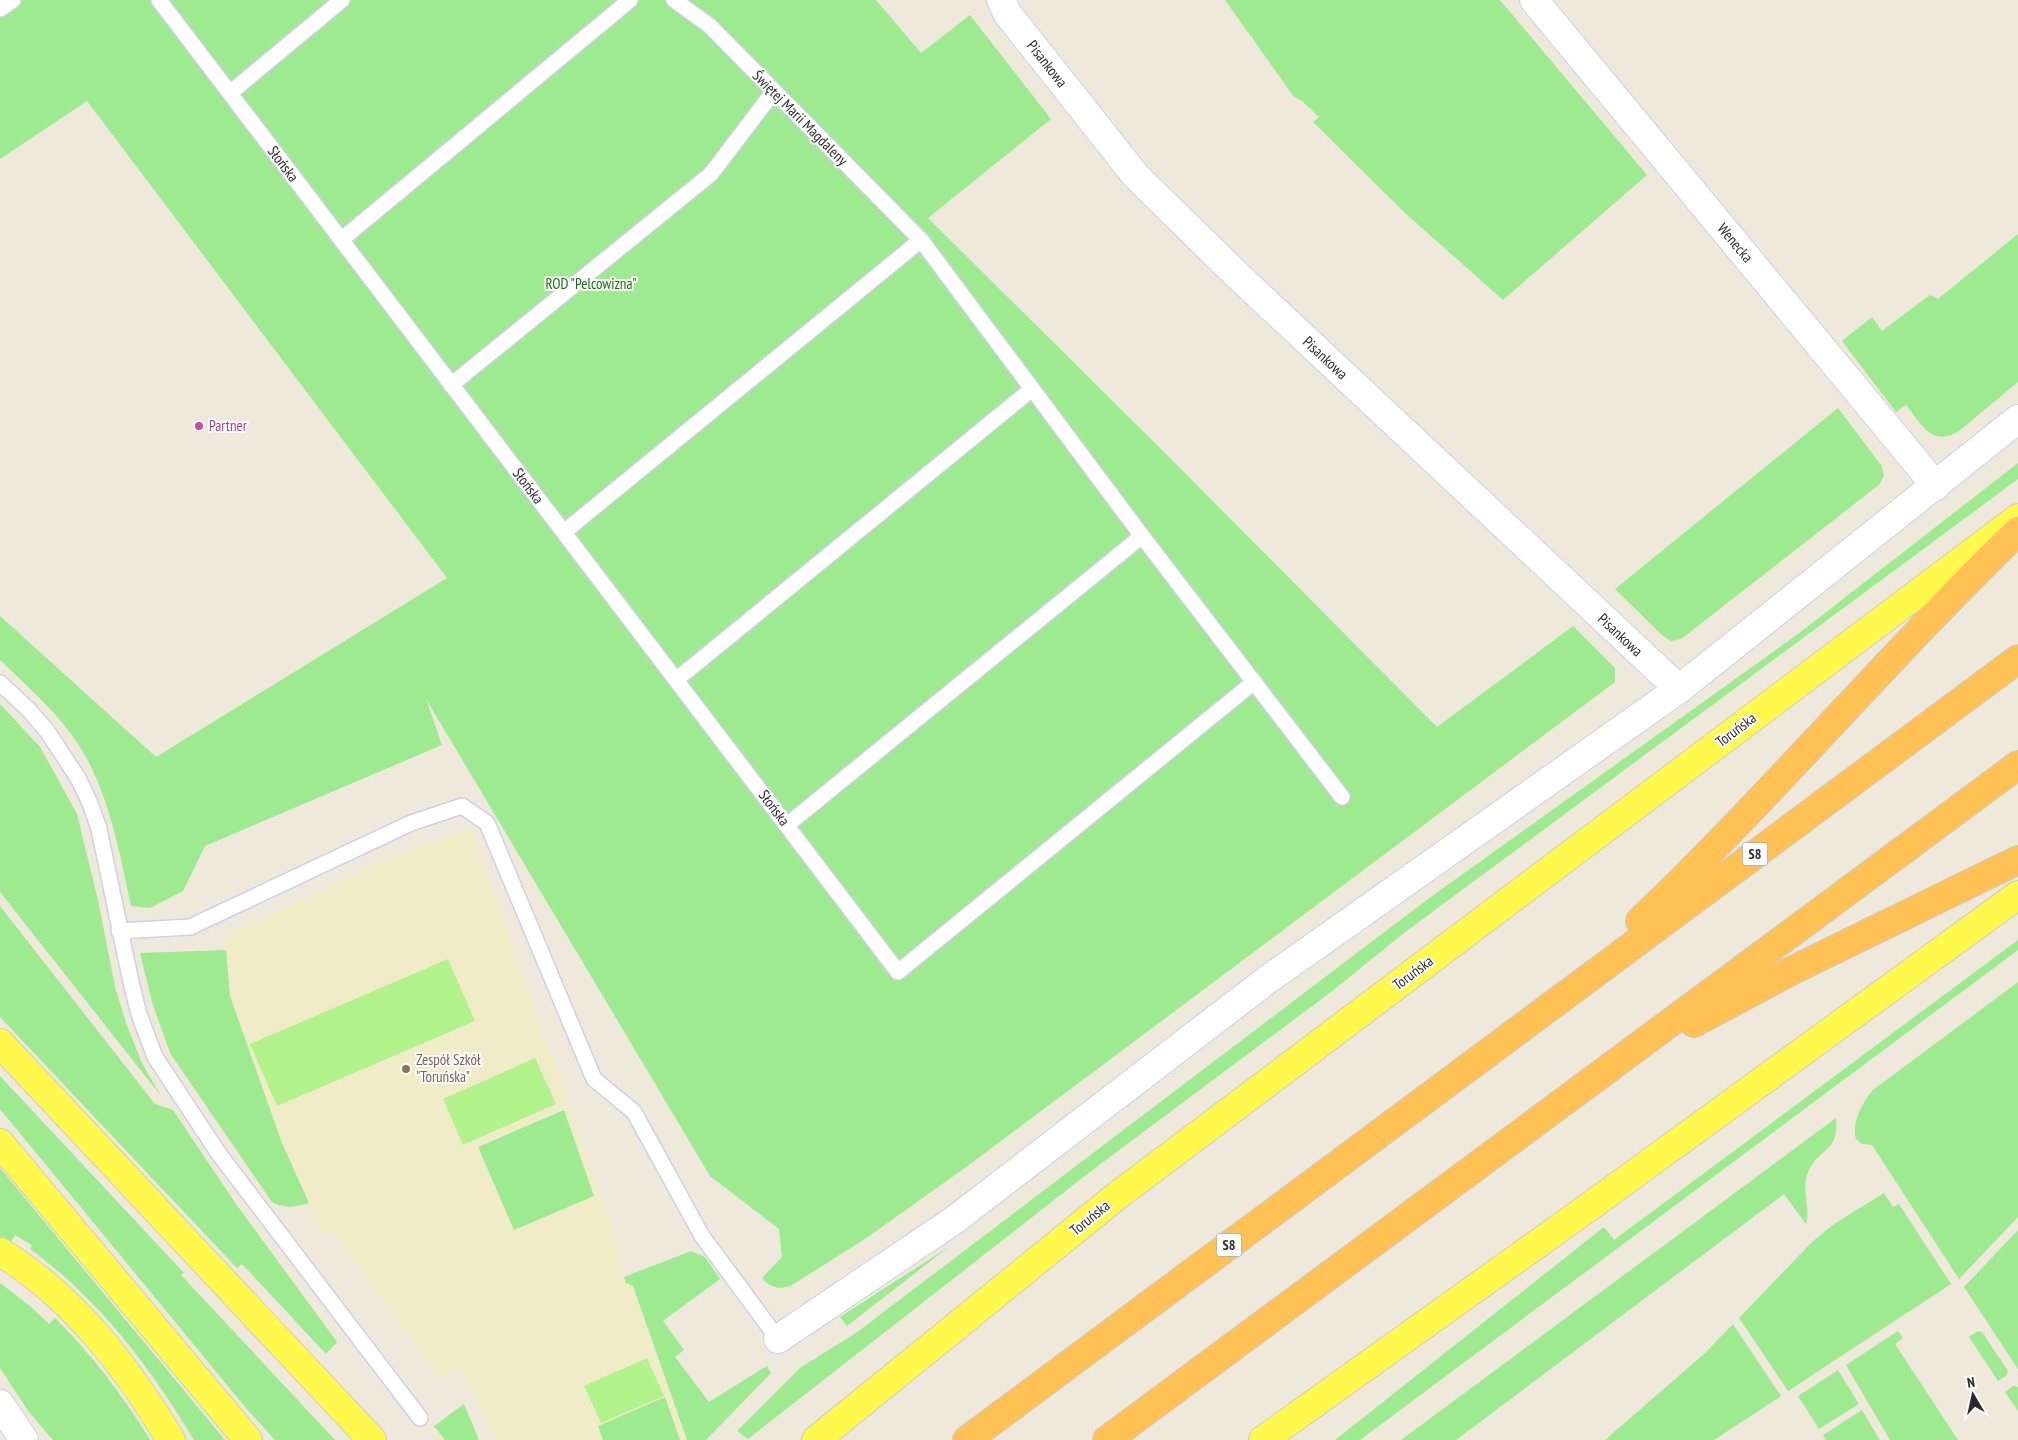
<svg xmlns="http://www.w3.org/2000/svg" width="2018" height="1440" font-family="'PT Sans Narrow',sans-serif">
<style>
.education{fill:#f1ecc8}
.green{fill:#9dea91}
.pitch{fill:#b2f28b}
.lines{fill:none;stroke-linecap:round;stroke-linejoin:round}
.service-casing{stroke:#d0cfe4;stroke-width:18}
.minor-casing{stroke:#d0cfe4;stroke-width:30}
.secondary-casing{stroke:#d0cfe4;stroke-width:30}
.primary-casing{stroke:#ccc;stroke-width:30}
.motorway-casing{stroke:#ccc;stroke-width:30}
.service{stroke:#fff;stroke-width:15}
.minor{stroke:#fff;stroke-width:28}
.secondary{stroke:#fff;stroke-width:28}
.primary{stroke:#fff94e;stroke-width:28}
.motorway{stroke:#ffc154;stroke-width:28}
.hotel-dot{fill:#d1479c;stroke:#fff;stroke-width:2}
.education-dot{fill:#8d6e63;stroke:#fff;stroke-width:2}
.labels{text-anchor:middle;stroke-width:4;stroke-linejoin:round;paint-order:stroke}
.shield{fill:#fff;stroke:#6a6a6a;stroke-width:1}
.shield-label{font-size:14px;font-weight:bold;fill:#2a2a2a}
.street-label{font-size:15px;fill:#2a2a2a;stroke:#fff}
.park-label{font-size:15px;fill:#136e12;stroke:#fff}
.hotel-label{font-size:15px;fill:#b23c85;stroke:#fff;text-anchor:start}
.education-label{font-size:15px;fill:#785e54;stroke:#fff;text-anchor:start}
</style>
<rect width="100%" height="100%" fill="#eee9da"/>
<polygon class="education" points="471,829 619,1246 616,1253 620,1264 626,1283 633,1286 687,1440 494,1440 490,1432 488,1432 489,1429 483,1416 481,1417 482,1414 476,1401 475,1401 473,1399 475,1398 462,1369 439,1378 331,1231 322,1234 282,1143 230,996 225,937 390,858"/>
<g class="green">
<path d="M0,0H876L921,53L970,15L1051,119L928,218L1169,457L1437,727L1573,626L1615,668V682L969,1165L865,1239L792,1285C780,1290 770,1288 762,1278L782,1257L779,1229L710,1176L426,699L442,745L205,846L183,891L150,908L131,906C120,855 111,803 86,757C65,719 31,690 0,660V616L156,757L447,578L87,101L0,159Z"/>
<polygon points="1225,0 1500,0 1647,175 1503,300 1405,213 1313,122 1319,117 1302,101 1294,97"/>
<path d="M2018,234V382L1959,431C1931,448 1922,424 1906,405L1896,412L1842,341L1872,317L1882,331L1930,295L1938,299Z"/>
<polygon points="1838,408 1881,465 1884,475 1880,484 1681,639 1671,641 1663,636 1615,589"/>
<polygon points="2018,463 2018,479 1404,933 1331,992 1099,1165 748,1439 737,1431 801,1367 856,1333 1428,899 1798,634"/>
<polygon points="0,704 40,747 77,814 98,900 115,987 127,1026 142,1063 161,1096 0,892"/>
<polygon points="0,906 155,1104 173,1110 236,1204 337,1342 326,1354 242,1264 237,1268 0,1017"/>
<polygon points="2018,940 2018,950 1360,1440 1335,1440 1604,1227 1614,1240"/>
<path d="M226,950L230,996L282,1143L309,1203C295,1207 285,1209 272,1202L170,1053L152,1002L140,953Z"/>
<path d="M2018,982V1217L1959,1279L1872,1145L1862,1144L1856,1139C1851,1124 1863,1101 1873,1090Z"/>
<polygon points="0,1076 184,1273 181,1275 335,1440 275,1440 246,1408 0,1109"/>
<polygon points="564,1110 594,1196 514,1230 478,1147"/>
<path d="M1836,1118C1839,1153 1820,1147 1809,1170C1800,1187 1811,1206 1806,1224L1784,1194L1456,1440H1401Z"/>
<path d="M0,1168L225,1440H194C150,1367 100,1300 30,1249L32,1245L15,1235L0,1259Z"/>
<polygon points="1884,1193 1893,1207 1899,1204 1951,1284 1788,1391 1739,1318 1812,1242 1834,1224"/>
<polygon points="2018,1230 2018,1369 1964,1287"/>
<polygon points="950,1246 847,1326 840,1317"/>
<polygon points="691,1251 705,1257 720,1279 663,1321 684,1350 675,1357 709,1402 767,1366 771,1373 706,1440 687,1440 633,1286 626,1283 624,1277"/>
<path d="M0,1283L30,1306L49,1324L55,1318C92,1355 123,1395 150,1440H53L29,1412L0,1368Z"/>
<polygon points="1733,1324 1781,1396 1714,1440 1605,1440 1705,1353"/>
<polygon points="1898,1331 1903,1338 1895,1344 1958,1440 1890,1440 1846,1365"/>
<polygon points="1978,1331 1982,1332 2008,1371 2006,1376 1998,1381 1969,1337"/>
<polygon points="1838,1370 1859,1404 1819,1429 1798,1396"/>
<polygon points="2013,1386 2018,1387 2018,1411 2005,1392"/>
<polygon points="665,1397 680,1440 603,1440 598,1426"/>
<polygon points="464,1404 479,1440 445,1440 434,1426"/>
<polygon points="1862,1410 1880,1440 1826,1440 1823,1435"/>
</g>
<g class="pitch">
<polygon points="448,959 475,1021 277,1106 250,1044"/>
<polygon points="535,1058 556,1104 463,1145 443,1099"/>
<polygon points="647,1358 664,1396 601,1423 584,1386"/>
</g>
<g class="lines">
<g class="service-casing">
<g id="service">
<polyline points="159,0 898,972 1254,682"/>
<polyline points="674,0 710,26 921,240 1142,536 1342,797"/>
<polyline points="0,9 13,0"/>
<polyline points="230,93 342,0"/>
<polyline points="341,240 630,0"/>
<polyline points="451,385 711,174 774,91"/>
<polyline points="564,532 921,240"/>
<polyline points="676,680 1032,389"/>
<polyline points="0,683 29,710 47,731 78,778 90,803 99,829 131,982 139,1014 155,1057 219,1154 420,1418"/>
<polyline points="787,825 1142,536"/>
<polyline points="119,931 190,927 411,823 462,806 487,823 594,1079 634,1112 702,1236 778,1339"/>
</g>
</g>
<g class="minor-casing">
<g id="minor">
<polyline points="1001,0 1007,13 1136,176 1236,274 1679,689"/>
<polyline points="1534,0 1936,486"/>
<polyline points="778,1339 953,1221 1267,980 1679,689 2018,419"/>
</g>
</g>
<g class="secondary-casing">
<polyline id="secondary" points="0,1404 24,1440"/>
</g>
<g class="primary-casing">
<g id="primary">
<polyline points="0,1043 372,1440"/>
<polyline points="0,1143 248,1440"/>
<path d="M0,1252C74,1297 127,1367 171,1440"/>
<polyline points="816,1440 1118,1195 2018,518"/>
<polyline points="1263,1440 1589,1207 2018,895"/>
</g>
</g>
<g class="motorway-casing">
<g id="motorway">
<path d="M1640,921C1771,796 1888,657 2018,531"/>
<polyline points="1694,1023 1791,971 2018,860"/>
<polyline points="967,1440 2018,659"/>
<polyline points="1107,1440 2018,765"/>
</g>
</g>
<use href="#service" class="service"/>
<use href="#minor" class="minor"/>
<use href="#secondary" class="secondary"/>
<use href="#primary" class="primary"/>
<use href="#motorway" class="motorway"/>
</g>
<circle class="hotel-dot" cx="199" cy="426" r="5"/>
<circle class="education-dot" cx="406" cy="1069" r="5"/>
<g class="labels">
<g class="shield">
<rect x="1742.5" y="842.5" width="25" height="23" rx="4"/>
<rect x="1216.5" y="1233.5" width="25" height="23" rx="4"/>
</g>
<g class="shield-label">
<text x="1755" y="859">S8</text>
<text x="1229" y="1250">S8</text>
</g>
<g class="street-label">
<text transform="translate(1047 64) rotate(52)" y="5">Pisankowa</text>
<text transform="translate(800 118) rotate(45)" y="5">Świętej Marii Magdaleny</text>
<text transform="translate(283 164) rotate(53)" y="5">Słońska</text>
<text transform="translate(1735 243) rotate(50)" y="5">Wenecka</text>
<text transform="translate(1325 358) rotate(43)" y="5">Pisankowa</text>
<text transform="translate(528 486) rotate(53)" y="5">Słońska</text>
<text transform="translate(1620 635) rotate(43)" y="5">Pisankowa</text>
<text transform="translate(1736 730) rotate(-37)" y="5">Toruńska</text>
<text transform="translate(774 808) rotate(53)" y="5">Słońska</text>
<text transform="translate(1413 973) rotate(-37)" y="5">Toruńska</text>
<text transform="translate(1090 1218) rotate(-39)" y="5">Toruńska</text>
</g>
<g class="park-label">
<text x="591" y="289">ROD "Pelcowizna"</text>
</g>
<g class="hotel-label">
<text x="209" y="431">Partner</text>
</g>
<g class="education-label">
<text x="416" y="1065">Zespół Szkół<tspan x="416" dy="17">"Toruńska"</tspan></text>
</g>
</g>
<g transform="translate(1973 1395) rotate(351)" stroke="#ffffff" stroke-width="4" paint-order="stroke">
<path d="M0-4L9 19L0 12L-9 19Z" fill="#2a2a2a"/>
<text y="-8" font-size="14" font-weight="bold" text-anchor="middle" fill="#2a2a2a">N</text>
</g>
</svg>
